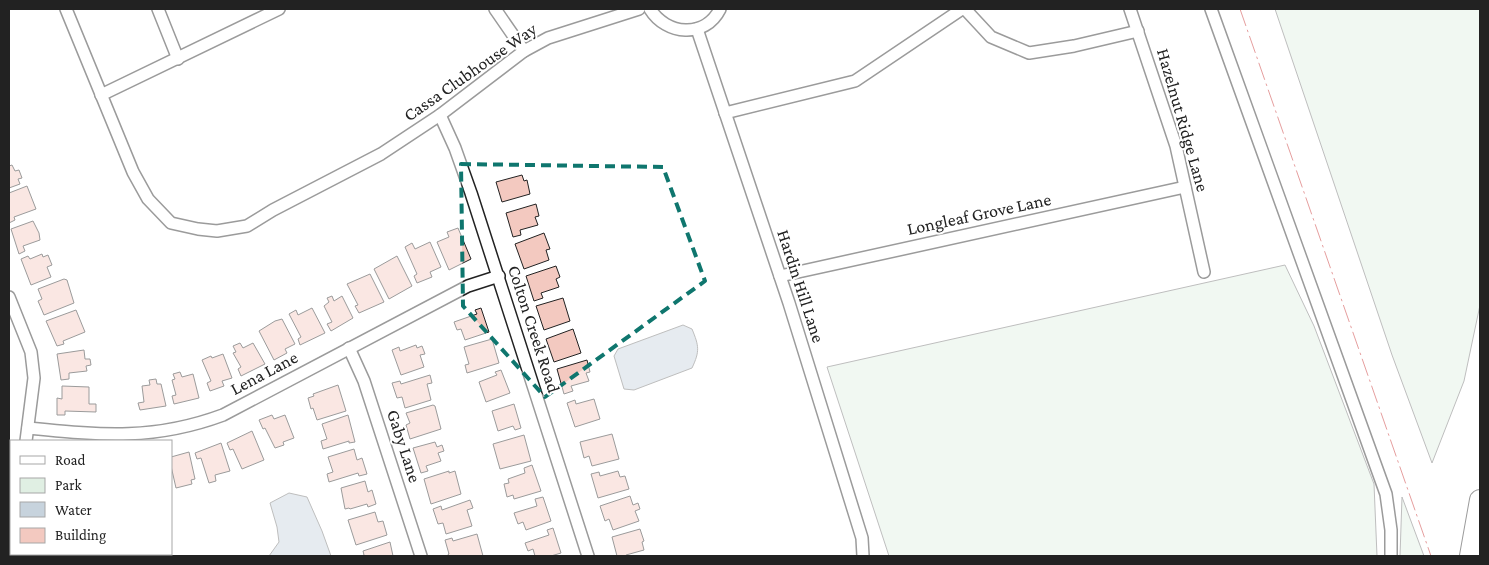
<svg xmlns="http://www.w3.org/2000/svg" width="1489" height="565" font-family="'Crimson Pro',serif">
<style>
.green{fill:#e0efe3;stroke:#6f6f6f}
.water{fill:#c7d3dd;stroke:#6f6f6f}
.building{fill:#f3c9c0;stroke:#222}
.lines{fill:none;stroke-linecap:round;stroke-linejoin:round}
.minor-casing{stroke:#222;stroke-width:14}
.motorway-casing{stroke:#222;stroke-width:22}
.minor{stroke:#fff;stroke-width:11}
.motorway{stroke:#fff;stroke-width:20}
.power{stroke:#c62828;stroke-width:1;stroke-dasharray:18 4 2.5 4;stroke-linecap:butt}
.marked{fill:none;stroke:#0f766e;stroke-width:4;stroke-dasharray:10 6;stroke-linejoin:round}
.labels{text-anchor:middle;stroke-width:4;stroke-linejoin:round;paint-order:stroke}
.street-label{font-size:18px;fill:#222;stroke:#fff}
</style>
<rect width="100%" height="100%" fill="#fff"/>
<g class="green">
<polygon points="1275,9 1480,9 1480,305 1464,381 1432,463 1392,355"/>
<polygon points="1285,265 1314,326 1374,484 1377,556 889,556 827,367"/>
<polygon points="1402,497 1424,556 1400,556"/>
</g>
<g class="water">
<path d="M683,325L692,329C699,346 700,351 692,368L634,390L624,389L614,356L618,349Z"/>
<polygon points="289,493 307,497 322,531 331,556 269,556 279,542 277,527 270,503"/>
</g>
<g class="building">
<polygon points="12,165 15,171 19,170 22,178 18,179 20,184 9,188 9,166"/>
<polygon points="522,175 524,181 527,180 530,194 502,202 496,182"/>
<polygon points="27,186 36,209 14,217 15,220 9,223 9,193"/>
<polygon points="536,204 539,216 535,217 538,225 520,230 521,235 513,237 506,213"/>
<polygon points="33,221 39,233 40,240 23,246 25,251 19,254 11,229"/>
<polygon points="458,228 471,259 449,270 437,242 449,237 447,232"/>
<polygon points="544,233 550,249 546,250 549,260 524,269 515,244"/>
<polygon points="430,242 441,267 430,272 432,277 417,283 414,276 417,274 405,247 412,243 415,249"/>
<polygon points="42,254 43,257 48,255 52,265 47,267 51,277 31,285 21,259 28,256 30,259"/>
<polygon points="397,256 412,286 389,299 374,269"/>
<polygon points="556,266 560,277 556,279 559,287 541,293 543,298 534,301 526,276"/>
<polygon points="370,274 384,302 359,313 355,306 358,305 347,284"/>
<polygon points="64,279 67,280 74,303 44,315 38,301 42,299 38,289"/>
<polygon points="332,296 334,301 342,296 353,318 331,331 327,324 332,322 324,306 329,302 327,298"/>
<polygon points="563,298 570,321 544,330 536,306"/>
<polygon points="312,308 325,333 300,345 298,339 301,337 289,314 296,310 298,315"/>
<polygon points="481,308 489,332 465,340 461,329 457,330 454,322 477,314 475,310"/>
<polygon points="76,310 85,332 63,341 64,344 57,346 46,321"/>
<polygon points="282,319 295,344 285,349 287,353 274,360 259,331 275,321"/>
<polygon points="573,329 581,353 554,362 546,339"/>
<polygon points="492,339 499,363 467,373 465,365 469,364 464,347"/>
<polygon points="240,343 243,348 253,343 265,364 241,376 238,369 241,367 233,353 236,352 233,346"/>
<polygon points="416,345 417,348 422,346 425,354 420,355 424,367 401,375 392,350 399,347 400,351"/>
<polygon points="84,350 85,359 90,359 91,365 86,366 87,371 69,373 69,379 61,380 57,354"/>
<polygon points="223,354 232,378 222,381 224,386 210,391 207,383 211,381 202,360 211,356 212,358"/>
<polygon points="587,360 590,372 586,373 589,381 571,386 573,391 564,394 557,369"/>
<polygon points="501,370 510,393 486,402 479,382 497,375 495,372"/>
<polygon points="180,372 182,377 193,374 199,398 174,404 172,396 176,395 172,380 175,379 173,374"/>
<polygon points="430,375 432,383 427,384 431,400 405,408 402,397 397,398 392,383 400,381 401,384"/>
<polygon points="156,379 157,384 161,384 166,406 140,410 138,403 144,402 142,386 150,385 149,380"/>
<polygon points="338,385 346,411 317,420 313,408 311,409 308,398 314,396 313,394"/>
<polygon points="62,386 89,387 89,404 96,404 96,412 65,411 65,415 57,415 57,398 62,399"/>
<polygon points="594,399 600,419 575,427 567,403 575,400 576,404"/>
<polygon points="514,404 521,428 515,430 513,426 498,431 492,411"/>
<polygon points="433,405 435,406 441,429 410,439 406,425 410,423 406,413"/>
<polygon points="272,415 274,419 285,415 294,438 283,442 284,445 275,448 265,428 263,429 259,420"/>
<polygon points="348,415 355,442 349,443 349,441 323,449 321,441 327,439 322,424"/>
<polygon points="252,431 264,460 242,469 233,449 230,450 227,443"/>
<polygon points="612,434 619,459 592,466 589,456 584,458 580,442"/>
<polygon points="524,435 531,461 500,469 493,444"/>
<polygon points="435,442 437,447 442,445 444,451 438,453 441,461 426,466 428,471 421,473 413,448"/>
<polygon points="221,443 230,471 215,475 216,481 209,483 201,458 197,459 195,453"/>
<polygon points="354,449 357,460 362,458 367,474 359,476 358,473 329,482 327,474 333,472 328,457"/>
<polygon points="189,452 195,479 191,480 192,484 176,488 171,466 171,457"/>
<polygon points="532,465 541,491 514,499 513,495 507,497 504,484 509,483 508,479 525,473 524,468"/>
<polygon points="449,471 449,473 455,471 461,494 431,504 424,479"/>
<polygon points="618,471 620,477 625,476 629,489 598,498 591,474 599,472 600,476"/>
<polygon points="365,481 368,492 372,490 376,504 368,507 367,504 350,509 349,508 345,509 341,488"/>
<polygon points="630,496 633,505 638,503 640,509 635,511 639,521 613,530 609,519 605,521 600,506"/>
<polygon points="543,497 551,521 526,530 523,522 518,524 514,513 537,506 535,499"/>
<polygon points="470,500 473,508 467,510 472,526 446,534 443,523 438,524 433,509 441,506 442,510"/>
<polygon points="375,512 378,522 383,521 387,535 356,545 348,520"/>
<polygon points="553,528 561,553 551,556 535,556 533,549 528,551 525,543 549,535 547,530"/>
<polygon points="640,529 644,541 642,542 644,550 626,555 627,556 617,556 612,537"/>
<polygon points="477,534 483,556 449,556 448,554 449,554 445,540 452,538 453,541"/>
<polygon points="390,542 393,556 362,556 364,555 363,551"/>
</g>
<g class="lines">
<g class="minor-casing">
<g id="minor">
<polyline points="66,9 133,172 148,199 171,223 198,229 217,231 247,226 273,210 381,154 440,115 524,51 548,38 639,9"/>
<polyline points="158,9 178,59"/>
<polyline points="495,9 524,51"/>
<path d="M650,9C666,35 705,39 720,9"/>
<polyline points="965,9 991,37 1029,53 1074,46 1138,31"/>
<polyline points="1130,9 1176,146 1204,272"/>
<polyline points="1211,9 1386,494 1391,530 1391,556"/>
<polyline points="697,29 789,303 862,538 863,556"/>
<polyline points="101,95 279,9"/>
<polyline points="725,113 855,81 962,9"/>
<polyline points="440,115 455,148 471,193 588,556"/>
<polyline points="780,276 1185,187"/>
<polyline points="9,297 31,352 34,378 26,441"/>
<polyline points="349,348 364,381 421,556"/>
<path d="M28,428C100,435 153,441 223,415L468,286L499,276"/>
<polyline points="9,553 11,537"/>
</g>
</g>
<g class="motorway-casing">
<polyline id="motorway" points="1470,556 1480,500"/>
</g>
<use href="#minor" class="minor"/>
<use href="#motorway" class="motorway"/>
<polyline class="power" points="1240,9 1431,556"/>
</g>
<path d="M0 0H1489V565H0ZM461,164L663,167L705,281L545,397L463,306Z" fill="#fff" fill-opacity=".55" fill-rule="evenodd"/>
<path class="marked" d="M461,164L663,167L705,281L545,397L463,306Z"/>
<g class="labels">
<g class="street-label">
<text transform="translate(470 72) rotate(-35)" y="6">Cassa Clubhouse Way</text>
<text transform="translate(1183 120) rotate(74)" y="6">Hazelnut Ridge Lane</text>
<text transform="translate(979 214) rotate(-12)" y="6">Longleaf Grove Lane</text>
<text transform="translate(801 286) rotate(72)" y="6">Hardin Hill Lane</text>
<text transform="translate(534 329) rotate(72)" y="6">Colton Creek Road</text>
<text transform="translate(264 373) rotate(-28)" y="6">Lena Lane</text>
<text transform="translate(404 446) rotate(72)" y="6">Gaby Lane</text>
</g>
</g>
<rect width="1489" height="565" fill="none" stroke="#222222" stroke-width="20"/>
<rect x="10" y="440" width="162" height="115" fill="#ffffff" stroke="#a7a7a7"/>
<rect x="20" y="456" width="25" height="8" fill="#ffffff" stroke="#a7a7a7"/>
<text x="55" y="465" font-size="15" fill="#222222">Road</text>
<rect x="20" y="478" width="25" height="15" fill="#e0efe3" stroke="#a7a7a7"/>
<text x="55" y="490" font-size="15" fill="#222222">Park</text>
<rect x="20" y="502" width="25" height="15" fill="#c7d3dd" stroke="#a7a7a7"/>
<text x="55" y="515" font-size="15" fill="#222222">Water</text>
<rect x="20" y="528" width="25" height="15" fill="#f3c9c0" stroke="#a7a7a7"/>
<text x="55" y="540" font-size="15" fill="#222222">Building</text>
</svg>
